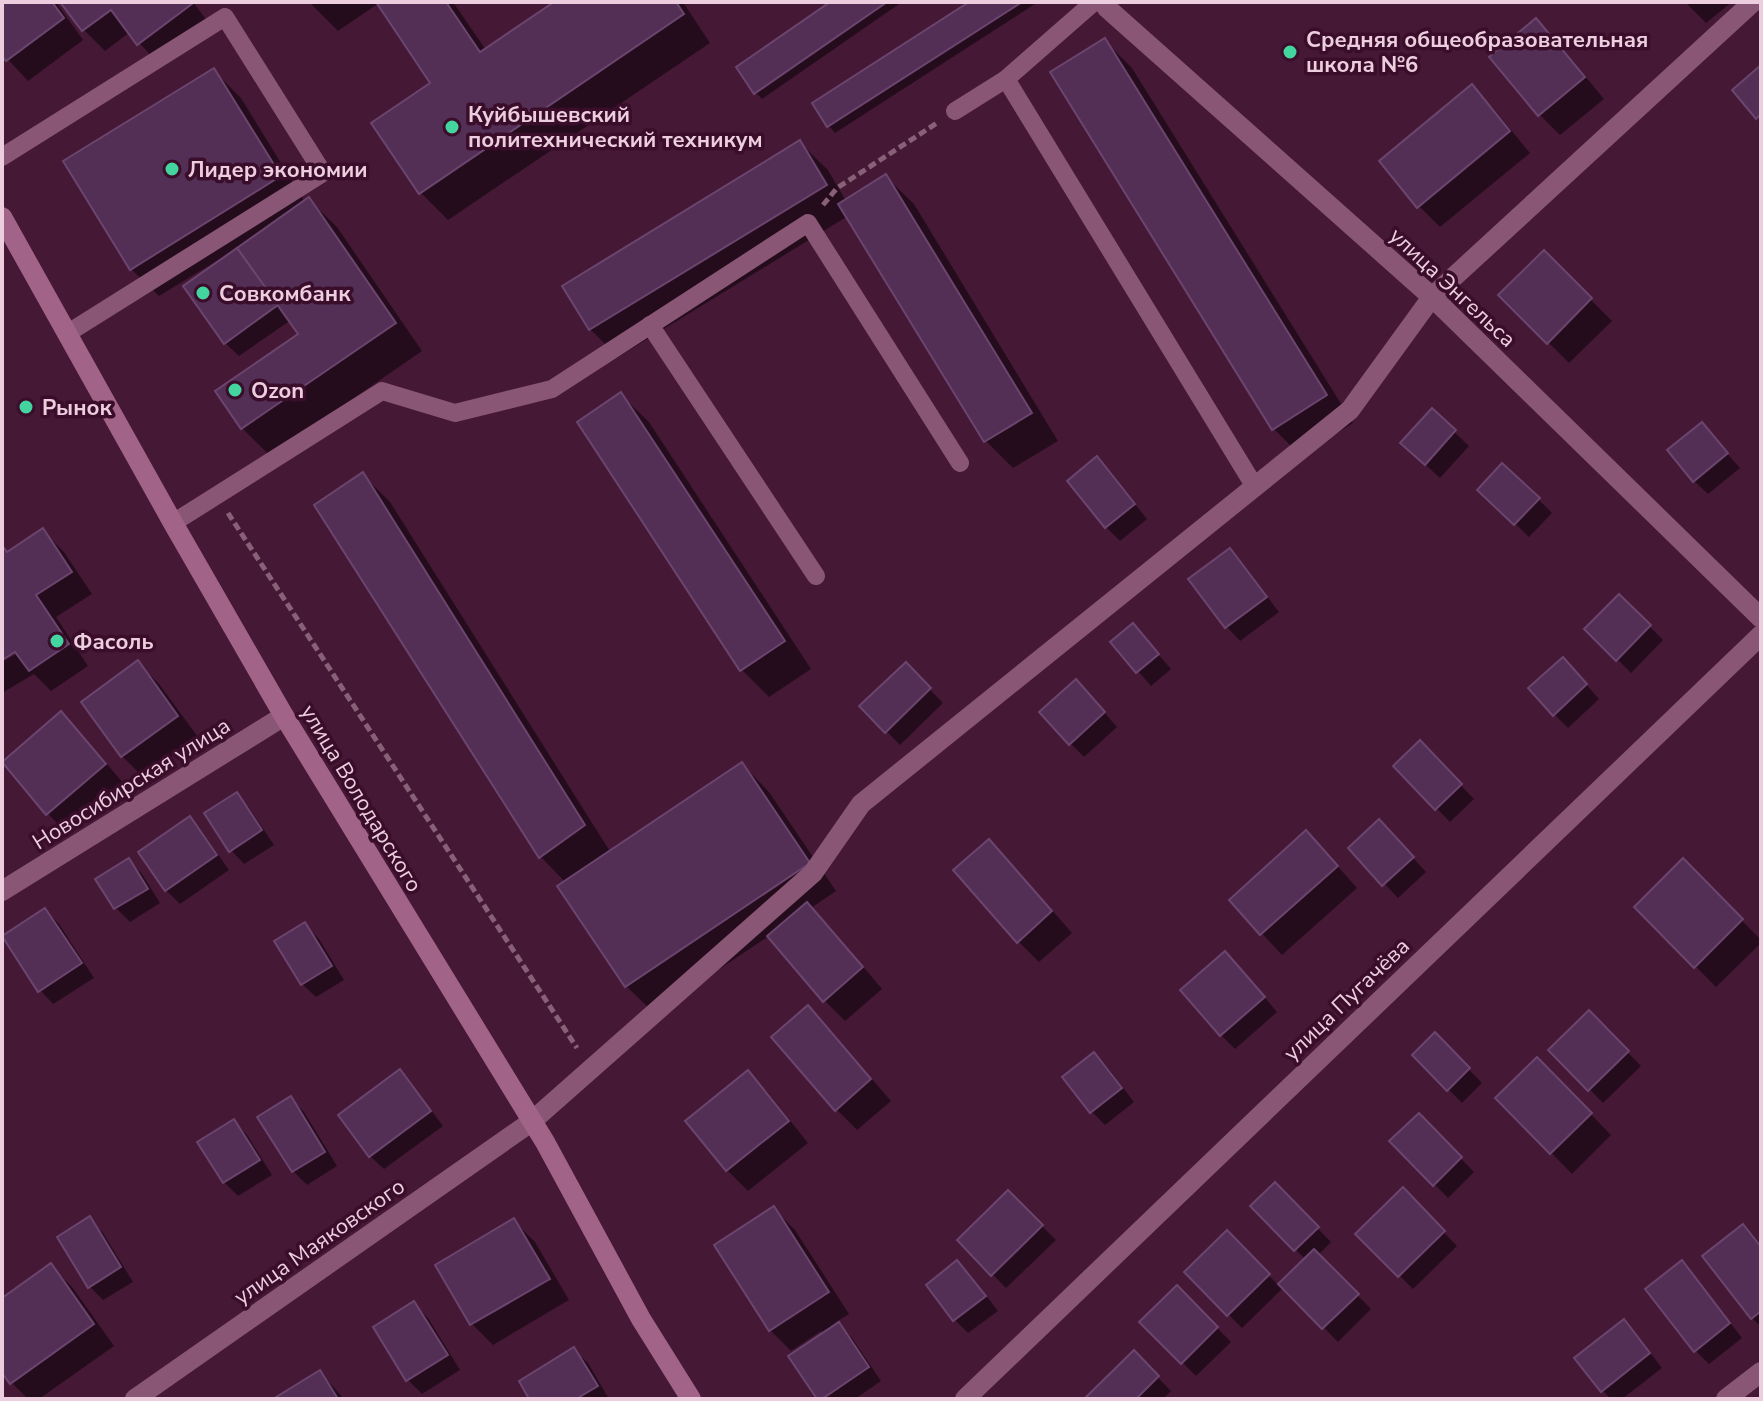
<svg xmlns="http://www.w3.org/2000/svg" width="1763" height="1401" font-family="'Nunito Sans',sans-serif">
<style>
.shadow{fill:#0007}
.building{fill:#532f56;stroke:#6b456e;stroke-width:2}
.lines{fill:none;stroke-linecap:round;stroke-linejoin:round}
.path{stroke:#886179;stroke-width:5;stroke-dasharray:8 4;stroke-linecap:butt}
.service{stroke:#8a5675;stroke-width:18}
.minor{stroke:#8a5675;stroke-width:20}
.tertiary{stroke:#8a5675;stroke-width:20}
.secondary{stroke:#a26388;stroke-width:20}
.poi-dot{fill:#44d49f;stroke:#3a0d2a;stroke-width:3}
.labels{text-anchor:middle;stroke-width:7;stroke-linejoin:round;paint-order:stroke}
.poi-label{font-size:22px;font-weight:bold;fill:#edcedf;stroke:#3a0d2a;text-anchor:start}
.street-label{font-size:22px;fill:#edcedf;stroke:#3a0d2a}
</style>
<rect width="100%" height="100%" fill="#451835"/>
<g class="shadow">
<polygon points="2,2 56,2 83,40 28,81 2,53"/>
<polygon points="63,2 193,2 211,26 159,65 130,32 105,51 84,30"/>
<polygon points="309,2 453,2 486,50 557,2 683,2 710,43 448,220 420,192 433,84 379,3 338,31"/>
<polygon points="833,2 902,2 762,99 756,93"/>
<polygon points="972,2 1038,2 835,133 829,126 814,104"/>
<polygon points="1685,2 1732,2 1706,23"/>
<polygon points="1536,21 1557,42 1604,99 1560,135 1539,114"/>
<polygon points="1104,40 1132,68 1353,423 1301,456 1274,429"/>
<polygon points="213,70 241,98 305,202 309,200 337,227 422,351 270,456 242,428 218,392 301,335 291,320 239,356 225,343 225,260 223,257 159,296 131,269"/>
<polygon points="1472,87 1493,108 1530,153 1440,227 1419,206"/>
<polygon points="800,143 828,170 846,201 886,177 914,204 1058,441 1013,468 986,441 848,216 618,357 590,329"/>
<polygon points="1544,253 1612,321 1569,363 1501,295"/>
<polygon points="621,395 649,422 811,669 769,697 742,670"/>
<polygon points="1432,411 1469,446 1440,478 1417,457"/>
<polygon points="1702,425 1740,468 1708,494 1694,481"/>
<polygon points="1097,459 1110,473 1147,519 1120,541 1106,527 1070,481"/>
<polygon points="363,475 390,502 611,853 742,764 769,792 836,891 811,908 828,925 882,989 845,1021 824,1000 769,936 654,1013 626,986 566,883 541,857 317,506"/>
<polygon points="1480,490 1538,499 1552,513 1529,537"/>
<polygon points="43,531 64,552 92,594 56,617 88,666 51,691 34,674 2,693 2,662 25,649 23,645 2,658 2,552 7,554"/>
<polygon points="1230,551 1243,565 1279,612 1240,641 1227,627 1191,580"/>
<polygon points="1619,596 1663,640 1631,673 1587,629"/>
<polygon points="1146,640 1171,669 1151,686 1113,642"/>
<polygon points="138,663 159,684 198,737 143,777 122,756"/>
<polygon points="906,665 943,703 900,745 862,706"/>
<polygon points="1576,673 1599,699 1568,728 1554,714"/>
<polygon points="1089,695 1117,727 1084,757 1070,743"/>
<polygon points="61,714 82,735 125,785 69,835 48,814 4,763"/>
<polygon points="1420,743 1474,799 1450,822 1396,766"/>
<polygon points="237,795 250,809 274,845 244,864 231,850"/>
<polygon points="190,819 203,833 229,870 180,904 166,890"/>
<polygon points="1393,836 1426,872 1398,898 1351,848"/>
<polygon points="989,842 1010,862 1072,933 1039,962 1018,941"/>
<polygon points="1327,854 1357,888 1282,955 1231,900"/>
<polygon points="128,860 142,874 160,903 130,922 116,908 98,879"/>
<polygon points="1683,861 1761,940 1761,943 1716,987 1637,907"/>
<polygon points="45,910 59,924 94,978 53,1004 40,990"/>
<polygon points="305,925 319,939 344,980 316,997 302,984"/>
<polygon points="1239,967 1277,1012 1235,1049 1221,1035"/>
<polygon points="808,1008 829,1029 891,1101 857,1130 836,1109"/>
<polygon points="1589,1013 1641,1066 1603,1103 1551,1050"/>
<polygon points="1435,1035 1482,1083 1462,1103 1415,1055"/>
<polygon points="1094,1055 1108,1068 1134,1102 1105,1125 1091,1111"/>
<polygon points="1537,1059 1611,1135 1572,1174 1498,1098"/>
<polygon points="400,1072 413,1086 443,1126 384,1169 370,1156"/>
<polygon points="748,1073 769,1094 808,1143 748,1191 727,1170"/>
<polygon points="291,1099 304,1112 337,1166 307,1185 293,1171 260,1117"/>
<polygon points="1419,1115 1474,1172 1448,1198 1392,1141"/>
<polygon points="234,1121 247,1135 272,1175 238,1196 224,1182"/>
<polygon points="1275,1185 1331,1242 1318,1255 1371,1309 1338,1342 1284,1287 1242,1328 1186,1272 1227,1233 1279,1286 1306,1260 1253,1206"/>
<polygon points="1403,1190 1457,1246 1413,1289 1358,1234"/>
<polygon points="1008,1192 1056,1240 1006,1288 959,1240"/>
<polygon points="774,1209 795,1230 849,1314 836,1322 852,1338 881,1381 855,1399 819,1399 823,1334 821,1331 791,1351 770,1330"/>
<polygon points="89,1219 103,1233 133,1282 103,1300 89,1286"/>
<polygon points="514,1221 535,1242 569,1300 493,1345 472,1324 438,1266"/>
<polygon points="1743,1227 1761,1246 1761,1327 1752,1318"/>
<polygon points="957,1263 971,1276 998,1311 968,1333 955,1320 928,1285"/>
<polygon points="1682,1263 1695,1277 1742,1338 1709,1364 1695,1350"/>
<polygon points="51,1266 72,1287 114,1346 39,1399 28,1399 12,1383 2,1369 2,1301"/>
<polygon points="1177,1287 1231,1342 1196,1376 1142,1322"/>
<polygon points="414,1304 428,1318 460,1370 422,1394 408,1380 376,1328"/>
<polygon points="1624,1322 1637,1336 1662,1368 1622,1399 1611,1399 1602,1390"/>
<polygon points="574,1350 588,1363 609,1399 532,1399"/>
<polygon points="1134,1353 1171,1391 1163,1399 1087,1399"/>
<polygon points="320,1372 344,1399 277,1399"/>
</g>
<g class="building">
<polygon points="2,2 52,2 64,18 6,61 2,56"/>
<polygon points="60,2 190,2 192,4 137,45 111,10 82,31"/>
<polygon points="376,2 446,2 480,52 554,2 676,2 684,14 419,194 371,123 430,83"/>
<polygon points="830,2 887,2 754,94 736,67"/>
<polygon points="969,2 1022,2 827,127 812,103"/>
<polygon points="1536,18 1585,77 1538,116 1489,57"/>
<polygon points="1105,38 1327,395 1272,430 1050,72"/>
<polygon points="1761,65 1761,114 1756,119 1732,90"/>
<polygon points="214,68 281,176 130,270 63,161"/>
<polygon points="1472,84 1510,131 1417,208 1379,161"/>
<polygon points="800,140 827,185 589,330 562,286"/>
<polygon points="886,174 1032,413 984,442 838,204"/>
<polygon points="309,197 396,323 241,429 215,391 298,334 237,248"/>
<polygon points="237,248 278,305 224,344 183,286"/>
<polygon points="1544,250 1592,298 1547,344 1498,295"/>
<polygon points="621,392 785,641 740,671 577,422"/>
<polygon points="1432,408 1456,430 1425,465 1400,443"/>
<polygon points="1702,422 1728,453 1693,482 1667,450"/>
<polygon points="1097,456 1135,504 1105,528 1067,481"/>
<polygon points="1502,463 1540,498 1514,525 1477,490"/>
<polygon points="363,472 585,825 539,858 314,505"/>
<polygon points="43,528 72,572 36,595 69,644 29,671 15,652 2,660 2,550 4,548 7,552"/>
<polygon points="1230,548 1267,597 1225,628 1188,579"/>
<polygon points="1619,594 1651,625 1616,661 1584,629"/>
<polygon points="1133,623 1159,654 1136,673 1110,642"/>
<polygon points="1563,657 1587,684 1553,716 1528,688"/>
<polygon points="138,660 178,716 121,757 81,702"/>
<polygon points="906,662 931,688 885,733 859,706"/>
<polygon points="1076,679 1105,712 1069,745 1039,712"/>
<polygon points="61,711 106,764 46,815 2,762"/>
<polygon points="1420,740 1462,784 1435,810 1393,766"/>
<polygon points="742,762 810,863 625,987 557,886"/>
<polygon points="237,792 262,830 229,852 204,813"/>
<polygon points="190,816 217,855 165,891 138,852"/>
<polygon points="1379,819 1414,857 1382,886 1348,848"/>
<polygon points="1306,830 1338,866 1260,935 1229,900"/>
<polygon points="989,839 1052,911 1017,943 953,870"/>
<polygon points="129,858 148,889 114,909 95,879"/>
<polygon points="1683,858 1743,919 1694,968 1634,907"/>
<polygon points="807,902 863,967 823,1002 767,936"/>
<polygon points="45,908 82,963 38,992 2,936"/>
<polygon points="305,922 332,966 301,985 274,941"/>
<polygon points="1225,951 1265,997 1220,1036 1180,990"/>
<polygon points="808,1005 871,1079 835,1111 771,1037"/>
<polygon points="1589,1010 1629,1051 1588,1091 1548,1050"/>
<polygon points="1435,1032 1470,1068 1447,1091 1412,1055"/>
<polygon points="1094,1052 1122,1088 1090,1113 1062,1077"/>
<polygon points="1537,1057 1592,1113 1550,1154 1495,1098"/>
<polygon points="400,1069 431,1111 369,1157 338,1115"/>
<polygon points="748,1070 789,1121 726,1171 685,1121"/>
<polygon points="291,1096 325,1152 292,1172 257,1117"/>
<polygon points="1419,1113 1462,1157 1433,1186 1389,1141"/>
<polygon points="234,1119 260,1160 223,1183 197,1142"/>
<polygon points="1275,1182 1319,1227 1294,1251 1250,1206"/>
<polygon points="1403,1187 1445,1231 1398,1277 1355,1234"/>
<polygon points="1008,1190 1043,1225 991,1276 957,1240"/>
<polygon points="774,1206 829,1292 769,1331 714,1245"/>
<polygon points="90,1216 121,1267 88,1288 57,1237"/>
<polygon points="514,1218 550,1279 470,1325 435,1265"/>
<polygon points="1743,1224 1761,1247 1761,1311 1751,1319 1702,1256"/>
<polygon points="1227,1230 1270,1274 1227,1316 1184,1272"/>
<polygon points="1314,1249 1359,1294 1322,1329 1278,1284"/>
<polygon points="957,1260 986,1296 953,1321 926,1285"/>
<polygon points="1682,1260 1730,1323 1694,1352 1645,1289"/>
<polygon points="51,1263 94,1324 10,1384 2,1373 2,1298"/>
<polygon points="1177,1285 1218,1327 1181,1364 1139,1322"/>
<polygon points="414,1301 448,1355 406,1381 373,1327"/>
<polygon points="1624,1319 1650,1353 1601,1392 1574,1358"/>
<polygon points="839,1322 869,1367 822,1399 817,1399 788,1356"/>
<polygon points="574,1347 598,1386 576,1399 529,1399 519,1381"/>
<polygon points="1134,1350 1159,1376 1136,1399 1084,1399"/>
<polygon points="320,1370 338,1399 273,1399"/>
</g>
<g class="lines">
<g class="path">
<polyline points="823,205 837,188 937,123"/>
<polyline points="228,513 577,1048"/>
</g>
<g class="service">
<polyline points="1094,2 1006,79 1255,487"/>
<polyline points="955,111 1006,79"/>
<polyline points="2,157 225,17 323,173 68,333"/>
<polyline points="650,325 816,576"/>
<polyline points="173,523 382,391 455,413 552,389 808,223 960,463"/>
</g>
<g class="minor">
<polyline points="1103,2 1107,8 1432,297 1761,618"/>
<polyline points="2,891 284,716"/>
<polyline points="135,1399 531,1122 813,873 861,804 1350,410 1432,297 1753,2"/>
<polyline points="1726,1399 1761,1372"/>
</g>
<polyline class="tertiary" points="965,1399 1761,635"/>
<polyline class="secondary" points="2,217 173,523 284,716 545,1142 641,1319 691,1399"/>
</g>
<g class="poi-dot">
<circle cx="1290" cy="52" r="8"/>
<circle cx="452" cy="127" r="8"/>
<circle cx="172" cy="169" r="8"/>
<circle cx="203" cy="293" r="8"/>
<circle cx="235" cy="390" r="8"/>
<circle cx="26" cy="407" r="8"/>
<circle cx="57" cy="641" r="8"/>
</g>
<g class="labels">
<g class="poi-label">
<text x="1306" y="47">Средняя общеобразовательная<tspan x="1306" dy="25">школа №6</tspan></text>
<text x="468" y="122">Куйбышевский<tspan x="468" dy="25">политехнический техникум</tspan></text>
<text x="188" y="177">Лидер экономии</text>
<text x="219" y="301">Совкомбанк</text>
<text x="251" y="398">Ozon</text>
<text x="42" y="415">Рынок</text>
<text x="73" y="649">Фасоль</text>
</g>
<g class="street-label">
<text transform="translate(1453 287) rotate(43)" y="8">улица Энгельса</text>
<text transform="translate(131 783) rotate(-32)" y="8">Новосибирская улица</text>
<text transform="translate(362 798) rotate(59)" y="8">улица Володарского</text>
<text transform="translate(1346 999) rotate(-44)" y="8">улица Пугачёва</text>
<text transform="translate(319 1241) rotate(-35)" y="8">улица Маяковского</text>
</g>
</g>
<rect width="1763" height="1401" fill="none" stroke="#edcedf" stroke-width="8"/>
</svg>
